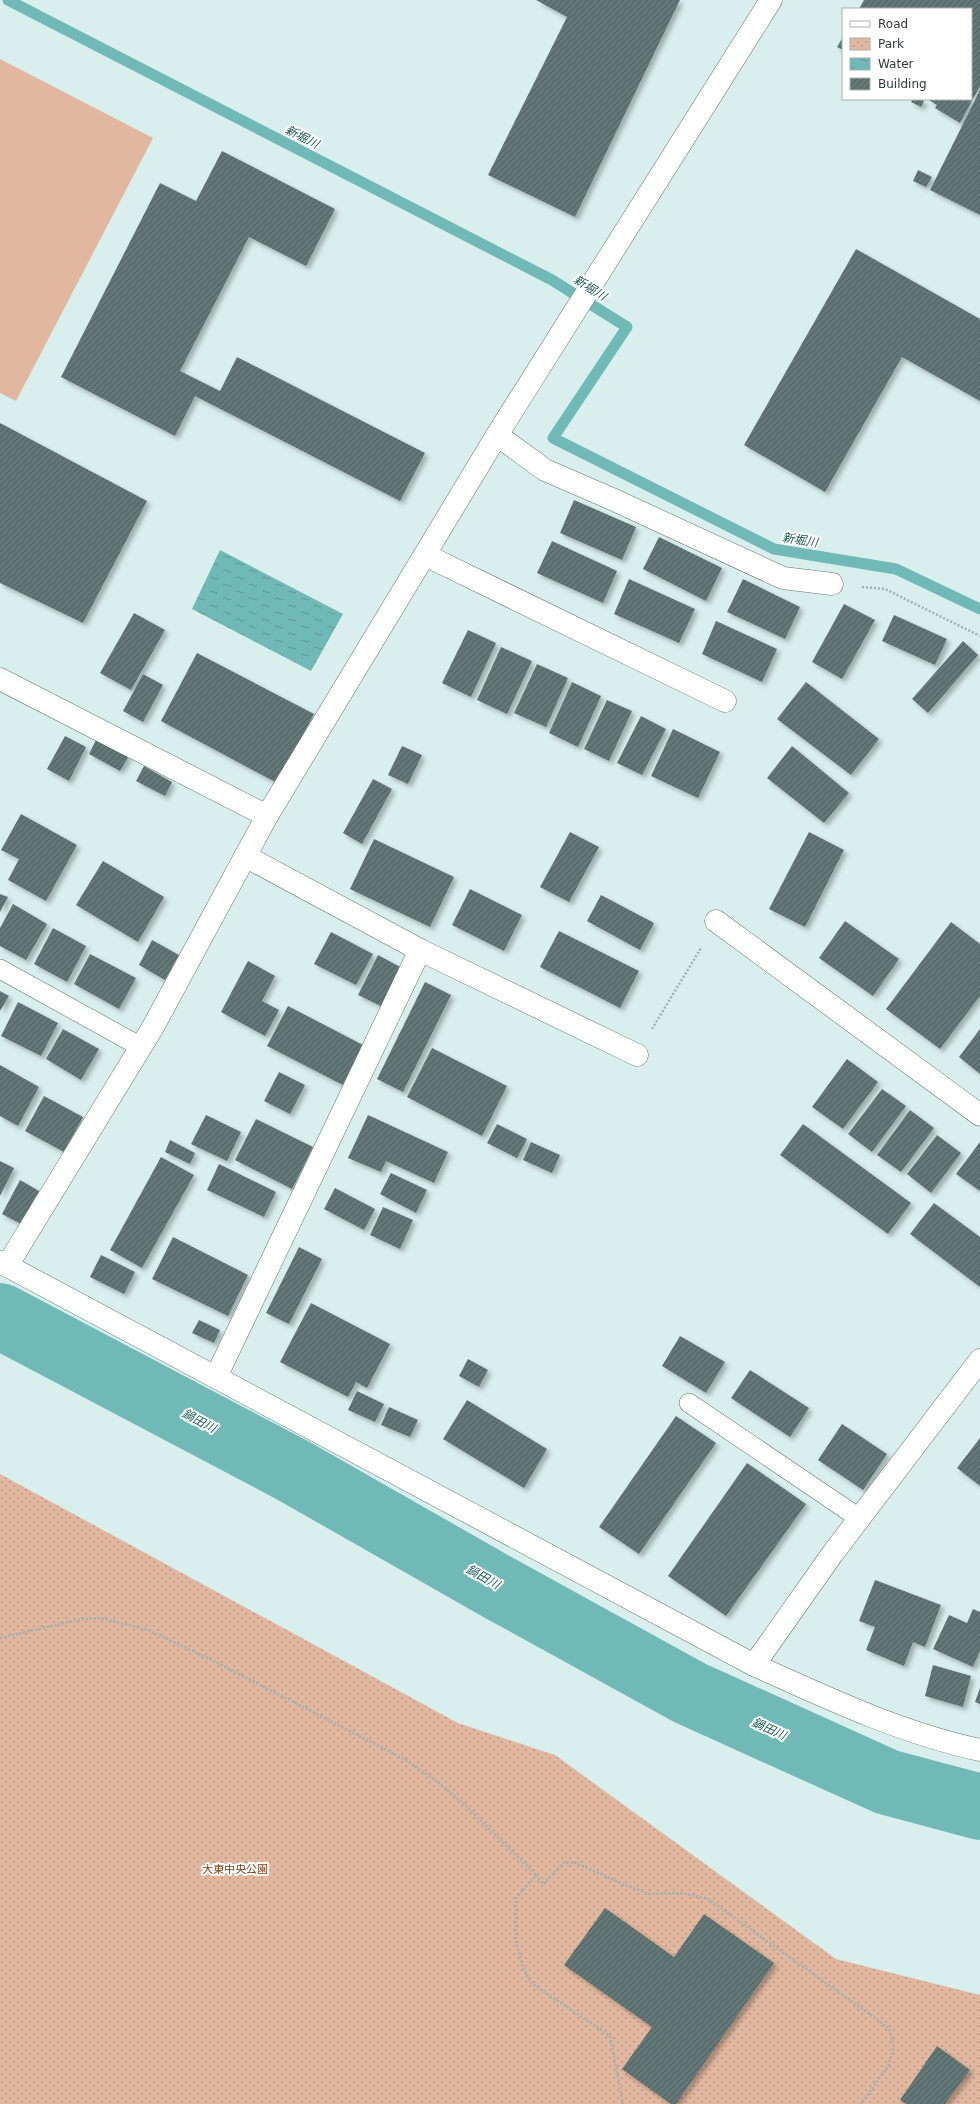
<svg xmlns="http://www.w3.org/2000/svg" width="980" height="2104" font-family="'DejaVu Sans','Noto Sans JP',sans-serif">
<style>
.grass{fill:#e1b79f}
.park{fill:url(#park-dots)}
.water{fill:url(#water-ripples)}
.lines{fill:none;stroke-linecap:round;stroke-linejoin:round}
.stream{stroke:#71b9b6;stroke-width:11}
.river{stroke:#71b9b6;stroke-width:66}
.building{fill:url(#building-hatch);filter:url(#shadow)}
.service-casing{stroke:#627573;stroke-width:20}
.minor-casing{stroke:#627573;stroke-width:23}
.tertiary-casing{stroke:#627573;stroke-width:23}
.path{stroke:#a0b1b0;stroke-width:2.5;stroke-dasharray:2 2;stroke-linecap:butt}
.service{stroke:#fff;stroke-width:19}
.minor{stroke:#fff;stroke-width:22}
.tertiary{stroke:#fff;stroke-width:22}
.labels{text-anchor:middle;stroke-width:4;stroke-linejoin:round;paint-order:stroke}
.park-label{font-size:11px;fill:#814115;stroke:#fff}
.water-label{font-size:12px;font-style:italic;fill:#1d5b59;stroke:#fff}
</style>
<defs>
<pattern id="park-dots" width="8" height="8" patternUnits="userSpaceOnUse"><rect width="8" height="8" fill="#e1b79f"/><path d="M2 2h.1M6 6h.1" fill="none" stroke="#b79683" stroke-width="1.8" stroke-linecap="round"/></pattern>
<pattern id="water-ripples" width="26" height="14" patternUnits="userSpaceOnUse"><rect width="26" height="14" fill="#71b9b6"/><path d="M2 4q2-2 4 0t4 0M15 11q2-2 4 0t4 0" fill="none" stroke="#5d9795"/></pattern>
<pattern id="building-hatch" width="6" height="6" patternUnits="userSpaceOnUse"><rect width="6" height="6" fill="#647876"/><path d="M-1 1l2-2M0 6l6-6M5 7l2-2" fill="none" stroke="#4e5e5d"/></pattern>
<filter id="shadow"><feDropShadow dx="3.5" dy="3.5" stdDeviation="2" flood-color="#0004"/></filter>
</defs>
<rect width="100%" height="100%" fill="#d9efed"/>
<polygon class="grass" points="0,59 153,138 16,401 0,393"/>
<polygon class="park" points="0,1474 458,1723 555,1755 836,1959 980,1995 980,2104 0,2104"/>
<polygon class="water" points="220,550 343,614 311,671 192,609"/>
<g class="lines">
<polyline class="stream" points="8,0 552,280 627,327 553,438 774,549 896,569 980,609"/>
<polyline class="river" points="0,1316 292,1470 501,1589 690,1693 887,1782 980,1807"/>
</g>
<g class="building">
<polygon points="536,0 680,0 575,217 488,175 567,17"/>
<polygon points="864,0 980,0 980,86 960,123 935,108 937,105 927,99 971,99 971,9 859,9"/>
<polygon points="843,37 843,50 837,47"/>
<polygon points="980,90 980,215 930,190"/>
<polygon points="913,99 921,99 924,101 921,107 911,102"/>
<polygon points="222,151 335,209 306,266 249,237 180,371 220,391 237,357 425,453 400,501 195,396 175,436 61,377 160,183 196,201"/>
<polygon points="918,170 932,177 926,187 913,181"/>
<polygon points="856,249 980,319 980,401 902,357 825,492 744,445"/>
<polygon points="0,423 147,501 83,623 0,583"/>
<polygon points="574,500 636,527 622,560 560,533"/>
<polygon points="659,537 722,568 706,601 643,569"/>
<polygon points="552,541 617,571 603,603 537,573"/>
<polygon points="629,579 695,609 679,643 614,614"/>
<polygon points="743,579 800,607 785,639 727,612"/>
<polygon points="844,604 875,620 842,679 812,662"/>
<polygon points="134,613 165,630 131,690 100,673"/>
<polygon points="894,615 947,639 935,665 882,641"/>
<polygon points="716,621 777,649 762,682 702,654"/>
<polygon points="468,630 496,643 471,697 442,683"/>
<polygon points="963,641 978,655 928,713 912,699"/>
<polygon points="501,647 532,661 507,714 477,700"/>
<polygon points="197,653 314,714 277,783 161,721"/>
<polygon points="537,664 568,678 546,727 514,713"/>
<polygon points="143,674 163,685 143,722 123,711"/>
<polygon points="572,682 601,696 578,747 549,733"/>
<polygon points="806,682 879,739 851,775 777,719"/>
<polygon points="607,700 632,711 609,761 584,749"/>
<polygon points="641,716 666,729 642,775 617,763"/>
<polygon points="673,729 720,752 698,798 651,776"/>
<polygon points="65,736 86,747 69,781 47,769"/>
<polygon points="97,738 129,756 120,771 89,754"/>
<polygon points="402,746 422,755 408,784 388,775"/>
<polygon points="792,746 849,793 824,823 767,778"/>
<polygon points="144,766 172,782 165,796 136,781"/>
<polygon points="373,779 392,789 362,844 343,833"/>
<polygon points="21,814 77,845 46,901 8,880 19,859 1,850"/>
<polygon points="570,832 599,847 569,902 540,887"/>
<polygon points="809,832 844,850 805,927 769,909"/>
<polygon points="374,839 454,877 430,927 350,889"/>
<polygon points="103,861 164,897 138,942 76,905"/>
<polygon points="470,889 522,915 504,951 452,925"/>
<polygon points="0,894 8,897 0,912"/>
<polygon points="601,895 654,923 640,950 587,921"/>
<polygon points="13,904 47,924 26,960 0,946 0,928"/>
<polygon points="845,921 899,959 873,996 819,958"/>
<polygon points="951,922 980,944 980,996 940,1049 886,1009"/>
<polygon points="53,928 86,946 67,982 34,964"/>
<polygon points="559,931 639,971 620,1008 540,967"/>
<polygon points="331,932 373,954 356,985 314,964"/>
<polygon points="152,940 179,955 165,980 139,965"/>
<polygon points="90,954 136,978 119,1009 74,984"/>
<polygon points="378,955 402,968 383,1007 358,995"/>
<polygon points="248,961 275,976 262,1001 279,1010 265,1036 221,1012"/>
<polygon points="425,982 451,995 403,1092 377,1079"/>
<polygon points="0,991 9,996 0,1011"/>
<polygon points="18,1002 58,1023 41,1056 1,1036"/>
<polygon points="288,1006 363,1045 343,1085 267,1046"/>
<polygon points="63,1029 99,1049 81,1080 46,1059"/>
<polygon points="980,1029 980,1074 959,1057"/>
<polygon points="432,1048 507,1086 482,1136 407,1097"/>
<polygon points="847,1059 878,1082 843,1129 812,1107"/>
<polygon points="0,1065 39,1087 18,1126 0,1116"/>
<polygon points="279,1072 305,1085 290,1114 264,1101"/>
<polygon points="882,1089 906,1106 872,1152 848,1134"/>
<polygon points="44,1096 83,1117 64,1152 25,1131"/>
<polygon points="910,1110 934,1128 901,1172 877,1155"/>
<polygon points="206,1115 241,1132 227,1161 191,1144"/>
<polygon points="368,1115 448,1152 434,1183 386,1161 381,1172 348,1158"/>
<polygon points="256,1119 313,1147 292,1189 235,1160"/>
<polygon points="497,1124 527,1139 517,1158 487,1143"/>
<polygon points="803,1124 911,1203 888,1234 780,1155"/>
<polygon points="937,1135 961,1153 931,1193 907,1174"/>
<polygon points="170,1140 195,1153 190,1164 165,1152"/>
<polygon points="531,1142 560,1155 552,1173 523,1160"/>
<polygon points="980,1142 980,1191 956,1174"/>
<polygon points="161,1157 194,1175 142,1268 110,1250"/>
<polygon points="0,1161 14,1168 0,1196"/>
<polygon points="219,1164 276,1192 264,1217 207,1190"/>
<polygon points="391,1173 427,1190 416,1213 380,1194"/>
<polygon points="20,1180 39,1191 21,1224 2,1214"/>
<polygon points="335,1188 375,1209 364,1230 324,1209"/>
<polygon points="934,1203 980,1237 980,1287 910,1234"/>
<polygon points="383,1207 413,1220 400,1249 370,1235"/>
<polygon points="173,1237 248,1275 228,1316 152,1279"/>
<polygon points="299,1247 322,1259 289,1324 266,1313"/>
<polygon points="101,1255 135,1272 124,1294 90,1277"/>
<polygon points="311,1303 390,1344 367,1388 356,1382 348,1397 280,1362"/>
<polygon points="199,1320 220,1330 214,1343 192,1333"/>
<polygon points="680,1336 725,1362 706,1393 662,1366"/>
<polygon points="468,1359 488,1370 479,1387 459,1376"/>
<polygon points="750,1370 809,1408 790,1437 731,1398"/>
<polygon points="357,1391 384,1404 375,1422 348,1410"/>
<polygon points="467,1400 547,1449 524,1488 443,1439"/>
<polygon points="389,1407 418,1420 410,1437 381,1425"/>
<polygon points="676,1416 716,1443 639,1554 599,1527"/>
<polygon points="842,1424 887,1454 863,1490 818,1460"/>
<polygon points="980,1438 980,1486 957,1468"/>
<polygon points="747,1463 806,1504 726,1616 668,1576"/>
<polygon points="875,1580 941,1605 925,1647 913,1642 904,1666 866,1650 875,1627 859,1621"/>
<polygon points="973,1609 980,1612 980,1651 973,1667 933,1649 949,1615 967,1623"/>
<polygon points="933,1665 971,1676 963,1707 925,1696"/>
<polygon points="980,1688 980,1704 975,1702"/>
<polygon points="605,1908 674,1957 704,1914 774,1963 676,2104 671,2104 622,2069 652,2027 564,1965"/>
<polygon points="937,2046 970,2070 945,2104 906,2104 900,2100"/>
</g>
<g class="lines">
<g class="service-casing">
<g id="service">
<polyline points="0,969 141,1047"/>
<polyline points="689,1403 859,1518"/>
</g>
</g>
<g class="minor-casing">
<g id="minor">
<polyline points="497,435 545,470 612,499 783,578 832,584"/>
<polyline points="425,555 725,701"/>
<polyline points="245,856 420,950 637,1055"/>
<polyline points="716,921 980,1115"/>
<polyline points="216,1377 420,950"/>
</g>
</g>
<g class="tertiary-casing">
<g id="tertiary">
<polyline points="0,679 267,816"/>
<path d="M0,1262L754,1665C827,1698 901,1733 980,1750"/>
<polyline points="7,1266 153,1027 267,816 497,435 771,0"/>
<polyline points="754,1665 833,1553 980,1360"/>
</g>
</g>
<g class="path">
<polyline points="862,587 885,589 980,636"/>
<polyline points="652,1029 701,948"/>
<polyline points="0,1638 77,1620 101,1618 148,1630 210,1659 406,1760 436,1781 464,1804 536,1875 516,1898 516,1941 523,1967 531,1983 610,2036 623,2104"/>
<polyline points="536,1875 543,1884 563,1863 576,1863 625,1885 650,1894 681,1893 708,1899 889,2028 894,2047 888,2066 861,2104"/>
</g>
<use href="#service" class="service"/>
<use href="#minor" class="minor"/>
<use href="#tertiary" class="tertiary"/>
</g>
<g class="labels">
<g class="park-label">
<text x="235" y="1873">大東中央公園</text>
</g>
<g class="water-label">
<text transform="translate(302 137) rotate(27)" y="4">新堀川</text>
<text transform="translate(590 288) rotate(32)" y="4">新堀川</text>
<text transform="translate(800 540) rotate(9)" y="4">新堀川</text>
<text transform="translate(199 1421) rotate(28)" y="4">鍋田川</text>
<text transform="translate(483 1577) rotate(29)" y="4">鍋田川</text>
<text transform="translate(769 1729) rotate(24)" y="4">鍋田川</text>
</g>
</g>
<rect x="842" y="8" width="130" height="92" fill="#ffffff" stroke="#acafaf"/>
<rect x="850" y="21" width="20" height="6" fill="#ffffff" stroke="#acafaf"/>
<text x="878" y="28" font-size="12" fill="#303838">Road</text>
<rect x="850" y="38" width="20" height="12" fill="url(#park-dots)" stroke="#acafaf"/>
<text x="878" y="48" font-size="12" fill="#303838">Park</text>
<rect x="850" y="58" width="20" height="12" fill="url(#water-ripples)" stroke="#acafaf"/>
<text x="878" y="68" font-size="12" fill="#303838">Water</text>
<rect x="850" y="78" width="20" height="12" fill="url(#building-hatch)" stroke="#acafaf"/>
<text x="878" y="88" font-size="12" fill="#303838">Building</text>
</svg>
